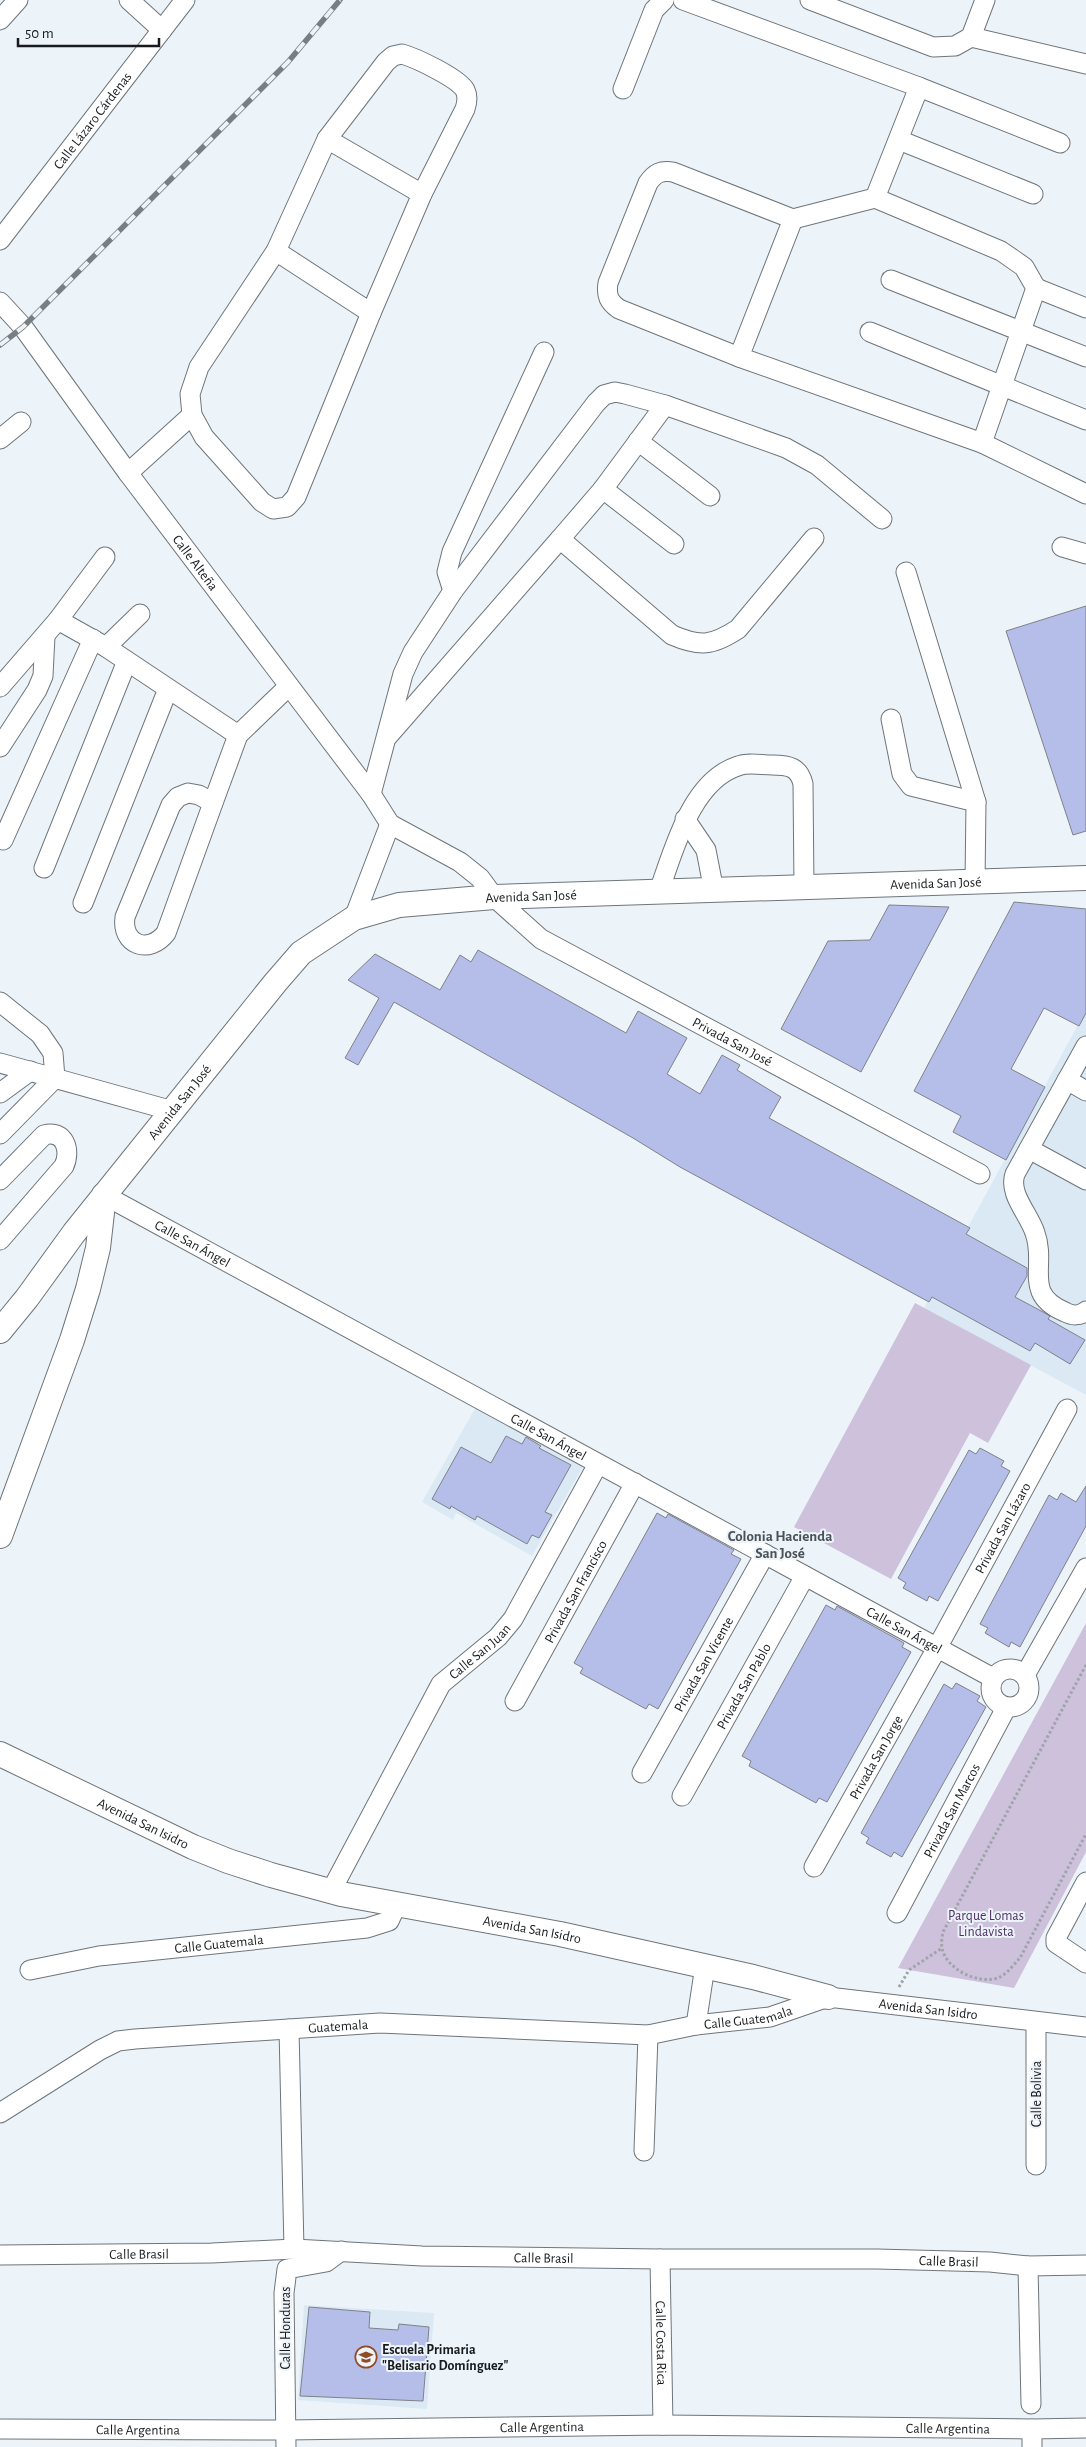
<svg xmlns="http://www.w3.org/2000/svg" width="1086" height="2447" font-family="'Alegreya Sans',sans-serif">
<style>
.built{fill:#dbe9f4}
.green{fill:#cec1db}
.building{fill:#b5bee9;stroke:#7f8189}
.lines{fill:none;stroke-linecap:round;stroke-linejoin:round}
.minor-casing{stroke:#6e757a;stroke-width:21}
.major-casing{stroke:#6e757a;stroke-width:26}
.path{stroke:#9ea4a9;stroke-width:3;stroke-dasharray:2.5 2.5;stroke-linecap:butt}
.minor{stroke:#fff;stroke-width:19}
.major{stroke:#fff;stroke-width:24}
.rail-casing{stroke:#797e82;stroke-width:5.5}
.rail{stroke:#ecf4fa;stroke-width:4;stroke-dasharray:11;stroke-linecap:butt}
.labels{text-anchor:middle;stroke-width:4;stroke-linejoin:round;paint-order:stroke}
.street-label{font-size:14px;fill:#181b1d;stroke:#ecf4fa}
.park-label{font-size:14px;fill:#4f3266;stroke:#ecf4fa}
.poi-label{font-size:14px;font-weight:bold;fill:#181b1d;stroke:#ecf4fa;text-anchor:start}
.neighbourhood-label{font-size:15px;font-weight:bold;fill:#4b5257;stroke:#ecf4fa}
</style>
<rect width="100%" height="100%" fill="#ecf4fa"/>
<g class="built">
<polygon points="1086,1010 1086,1395 924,1308"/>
<polygon points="477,1405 584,1465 532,1556 456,1513 453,1520 422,1502"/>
<polygon points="304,2305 434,2313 427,2409 298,2400"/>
</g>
<g class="green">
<polygon points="915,1303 1031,1365 988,1443 970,1433 891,1579 794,1527"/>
<polygon points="1086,1623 1086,1852 1014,1988 898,1968"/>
</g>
<g class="building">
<polygon points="1086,606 1086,831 1073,835 1006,631"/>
<polygon points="1014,902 1086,909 1086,1013 1079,1026 1044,1008 1011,1069 1045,1087 1006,1160 953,1132 961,1116 914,1091"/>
<polygon points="889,905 949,907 861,1072 781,1029 828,941 870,940"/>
<polygon points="478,950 626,1033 638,1011 687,1038 667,1074 700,1094 722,1055 740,1065 737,1070 781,1097 769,1118 970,1228 966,1234 1027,1268 1027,1276 1015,1297 1043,1312 1050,1316 1048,1319 1085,1340 1070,1364 1035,1343 1030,1351 932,1297 929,1302 680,1167 633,1138 394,1002 358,1065 345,1058 379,998 348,980 375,954 440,990 460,955 471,962"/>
<polygon points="506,1436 522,1444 526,1437 541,1446 539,1448 571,1465 545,1512 552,1515 539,1538 532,1535 527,1544 477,1516 475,1520 451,1506 450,1509 432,1499 461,1447 491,1463"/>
<polygon points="980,1448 1004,1461 1001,1466 1010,1471 938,1601 929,1596 927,1601 903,1588 906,1583 898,1578 969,1450 976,1454"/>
<polygon points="1086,1486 1086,1526 1020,1647 1011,1642 1009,1647 985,1633 988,1628 980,1624 1049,1495 1057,1500 1061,1493 1076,1502"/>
<polygon points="657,1513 666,1518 668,1514 734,1550 731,1554 741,1559 658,1709 649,1704 646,1709 580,1673 583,1668 574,1663"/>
<polygon points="826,1605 835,1610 837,1606 904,1643 902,1647 911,1652 827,1802 819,1798 816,1803 749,1766 751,1761 742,1756"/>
<polygon points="956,1683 980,1696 977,1701 986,1707 902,1857 894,1852 891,1857 866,1843 869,1838 861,1833 944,1684 952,1689"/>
<polygon points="309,2307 370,2312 369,2328 398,2330 399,2324 429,2327 423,2401 300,2396"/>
</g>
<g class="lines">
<g class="minor-casing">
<g id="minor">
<polyline points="129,0 162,30"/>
<polyline points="683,0 919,87"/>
<polyline points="810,0 933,47 955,46 971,37 985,0"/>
<polyline points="0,20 18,0"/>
<polyline points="971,37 1086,64"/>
<path d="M402,54C416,58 458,78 465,90C468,96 467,103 465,109L422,194L371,313L296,497L287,507L273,509L262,502L204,437L192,415L190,394L199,367L276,251L327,139L386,62L393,56Z"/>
<polyline points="623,89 654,10 664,0"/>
<polyline points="327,139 422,194"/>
<polyline points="899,140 1033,194"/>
<polyline points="1060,143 919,87 875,198 793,219 739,357 982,443 1086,494"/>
<polyline points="875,198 1001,251 1024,267 1036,288 982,443"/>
<path id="s1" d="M0,240L185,0"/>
<polyline points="276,251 371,313"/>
<polyline points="891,280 1086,357"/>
<polyline points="1036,288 1086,308"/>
<path id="s2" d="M0,302L23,327L128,473L371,794L390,824L460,862L480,878L494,897L541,939L980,1174"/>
<polyline points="870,332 1086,420"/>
<path d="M739,357L619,309C609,302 606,296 608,283L648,183C655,173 661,170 673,172L793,219"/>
<polyline points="0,439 21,422"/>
<polyline points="638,441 710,496"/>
<polyline points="128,473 192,415"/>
<polyline points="603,489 674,544"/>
<polyline points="560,539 603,489 665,405"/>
<polyline points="1062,547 1086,554"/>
<polyline points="906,572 976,802 975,883"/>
<polyline points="453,591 447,572 452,552 544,352"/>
<polyline points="58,620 105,557"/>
<polyline points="106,647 140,614"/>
<polyline points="0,687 58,620 106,647 238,735 289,686"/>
<polyline points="891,719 902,774 911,786 976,802"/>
<path d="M388,736L560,539L672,635C700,647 712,646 738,629L814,538"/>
<polyline points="0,747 37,690 43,676 45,636"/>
<path d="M188,793L199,795L213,803L166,933C149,955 121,945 125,917L171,805L178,797Z"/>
<polyline points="371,794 403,674 413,652 453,591 596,403 604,395 615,392 625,394 665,405 786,448 817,465 882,519"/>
<polyline points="213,803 238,735"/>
<polyline points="685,819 706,850 714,891"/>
<polyline points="3,840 93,639"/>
<polyline points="44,868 127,661"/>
<path d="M659,891C674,850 691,781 738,766C748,762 761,765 772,765C789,765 799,767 803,784L804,888"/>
<polyline points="83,903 168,689"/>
<polyline points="354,918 390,824"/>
<polyline points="0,1002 40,1034 53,1053 55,1078 0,1134"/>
<path d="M1086,1046L1015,1174C1008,1194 1029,1214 1035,1233C1047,1266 1022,1294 1065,1312C1072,1316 1080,1316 1086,1311"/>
<polyline points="0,1063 173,1111"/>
<polyline points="1067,1080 1086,1091"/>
<polyline points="0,1093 30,1071"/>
<polyline points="1029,1149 1086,1180"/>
<path d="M0,1180L44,1135C65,1129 71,1151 64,1166L0,1240"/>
<path id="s3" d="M104,1195L993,1678"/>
<circle cx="1010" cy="1688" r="19"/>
<polyline points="1025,1675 1086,1568"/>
<path id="s4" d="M515,1701L635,1483"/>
<path id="s5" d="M642,1773L765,1554"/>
<path id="s6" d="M682,1796L805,1576"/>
<path id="s7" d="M814,1867L937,1648L1067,1409"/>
<polyline points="1086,1882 1056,1938 1056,1943 1086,1963"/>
<path id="s8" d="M331,1891L441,1684L498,1637L513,1619L598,1464"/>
<path id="s9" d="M897,1913L1006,1708"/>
<path id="s10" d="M30,1970L99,1956L367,1928L389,1921L397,1904"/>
<polyline points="696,2025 705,1966"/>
<polyline points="289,2029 294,2249"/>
<path id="s11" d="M0,2113L100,2050L118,2041L135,2039L380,2023L648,2035L696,2025L770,2017L828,1997L1086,2027"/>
<polyline points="644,2151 648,2035"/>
<polyline points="1036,2165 1036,2022"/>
<path id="s12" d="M0,2255L212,2253L294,2249L422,2256L660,2259H877L990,2262L1028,2266L1086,2265"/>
<path id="s13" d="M660,2259L663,2425"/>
<polyline points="1028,2266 1031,2404"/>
<path id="s14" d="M0,2429L286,2430L663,2425L1032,2429L1086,2428"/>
<polyline points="1032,2429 1032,2447"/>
<polyline points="286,2447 284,2293 287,2269 326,2262 341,2251"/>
</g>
</g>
<g class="major-casing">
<g id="major">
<path id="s15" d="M0,1331L27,1298L74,1233L275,983L301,953L354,918L399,905L494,897L1086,878"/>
<polyline points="0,1536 72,1340 88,1289 98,1248 104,1195"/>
<path id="s16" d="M0,1754L193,1847L228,1861L271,1875L341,1894L560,1934L753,1977L828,1997"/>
</g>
</g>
<g class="path">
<path d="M1086,1665L943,1932C942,1937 941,1943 942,1948C946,1970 981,1986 1000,1977C1008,1973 1014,1964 1020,1958L1086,1834"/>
<polyline points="899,1987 909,1970 942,1948"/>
</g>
<use href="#minor" class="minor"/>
<use href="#major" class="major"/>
<g class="rail-casing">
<polyline id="rail" points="0,345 23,327 288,62 340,0"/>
</g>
<use href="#rail" class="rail"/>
</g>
<defs>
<g id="school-ring" transform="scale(1.125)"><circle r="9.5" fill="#ecf4fa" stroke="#924b25" stroke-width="1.5"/><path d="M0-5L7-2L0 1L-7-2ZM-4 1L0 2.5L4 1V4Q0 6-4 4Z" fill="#924b25"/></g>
</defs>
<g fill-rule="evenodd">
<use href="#school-ring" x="366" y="2357"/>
</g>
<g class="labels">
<g class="street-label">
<text dy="5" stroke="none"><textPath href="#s1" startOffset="151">Calle Lázaro Cárdenas</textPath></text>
<text dy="5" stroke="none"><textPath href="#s2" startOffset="326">Calle Alteña</textPath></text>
<text dy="5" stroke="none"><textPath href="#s15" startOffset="1131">Avenida San José</textPath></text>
<text dy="5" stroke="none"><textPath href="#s15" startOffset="726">Avenida San José</textPath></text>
<text dy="5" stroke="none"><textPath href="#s2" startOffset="1061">Privada San José</textPath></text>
<text dy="5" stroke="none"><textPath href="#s15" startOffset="291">Avenida San José</textPath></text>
<text dy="5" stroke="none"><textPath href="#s3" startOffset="101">Calle San Ángel</textPath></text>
<text dy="5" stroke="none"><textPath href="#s3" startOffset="506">Calle San Ángel</textPath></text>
<text dy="5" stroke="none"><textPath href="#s7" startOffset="388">Privada San Lázaro</textPath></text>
<text dy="5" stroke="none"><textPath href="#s4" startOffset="125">Privada San Francisco</textPath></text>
<text dy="5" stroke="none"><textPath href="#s3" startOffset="911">Calle San Ángel</textPath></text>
<text dy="5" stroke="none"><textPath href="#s8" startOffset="285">Calle San Juan</textPath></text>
<text dy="5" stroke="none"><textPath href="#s5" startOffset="125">Privada San Vicente</textPath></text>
<text dy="5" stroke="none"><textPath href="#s6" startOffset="126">Privada San Pablo</textPath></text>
<text dy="5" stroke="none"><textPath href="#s7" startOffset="126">Privada San Jorge</textPath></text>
<text dy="5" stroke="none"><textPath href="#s9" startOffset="116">Privada San Marcos</textPath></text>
<text dy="5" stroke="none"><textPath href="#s16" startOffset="159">Avenida San Isidro</textPath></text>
<text dy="5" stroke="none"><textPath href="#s16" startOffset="564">Avenida San Isidro</textPath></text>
<text dy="5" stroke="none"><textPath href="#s10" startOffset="191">Calle Guatemala</textPath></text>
<text dy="5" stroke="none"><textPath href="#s11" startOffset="955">Avenida San Isidro</textPath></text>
<text dy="5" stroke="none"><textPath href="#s11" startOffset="771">Calle Guatemala</textPath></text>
<text dy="5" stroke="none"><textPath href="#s11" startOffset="359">Guatemala</textPath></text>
<text transform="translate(1036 2094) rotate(-90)" y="5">Calle Bolivia</text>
<text dy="5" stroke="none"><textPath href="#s12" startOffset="139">Calle Brasil</textPath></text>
<text dy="5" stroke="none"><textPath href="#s12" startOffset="544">Calle Brasil</textPath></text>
<text dy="5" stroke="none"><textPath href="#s12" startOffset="949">Calle Brasil</textPath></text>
<text transform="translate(285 2328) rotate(-90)" y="5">Calle Honduras</text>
<text dy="5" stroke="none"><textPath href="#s13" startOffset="84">Calle Costa Rica</textPath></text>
<text dy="5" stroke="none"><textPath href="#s14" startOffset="542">Calle Argentina</textPath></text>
<text dy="5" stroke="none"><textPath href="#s14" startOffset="948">Calle Argentina</textPath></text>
<text dy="5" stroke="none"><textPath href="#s14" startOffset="138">Calle Argentina</textPath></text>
</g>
<g class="park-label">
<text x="986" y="1920">Parque Lomas<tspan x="986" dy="16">Lindavista</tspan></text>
</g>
<g class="poi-label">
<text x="382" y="2354">Escuela Primaria<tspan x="382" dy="16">"Belisario Domínguez"</tspan></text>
</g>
<g class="neighbourhood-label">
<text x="780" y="1541">Colonia Hacienda<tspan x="780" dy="17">San José</tspan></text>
</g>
</g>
<path d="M18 38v8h141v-8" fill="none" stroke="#181b1d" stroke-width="2.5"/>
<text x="25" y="38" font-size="15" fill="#181b1d" stroke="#ecf4fa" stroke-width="4" paint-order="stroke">50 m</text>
</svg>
